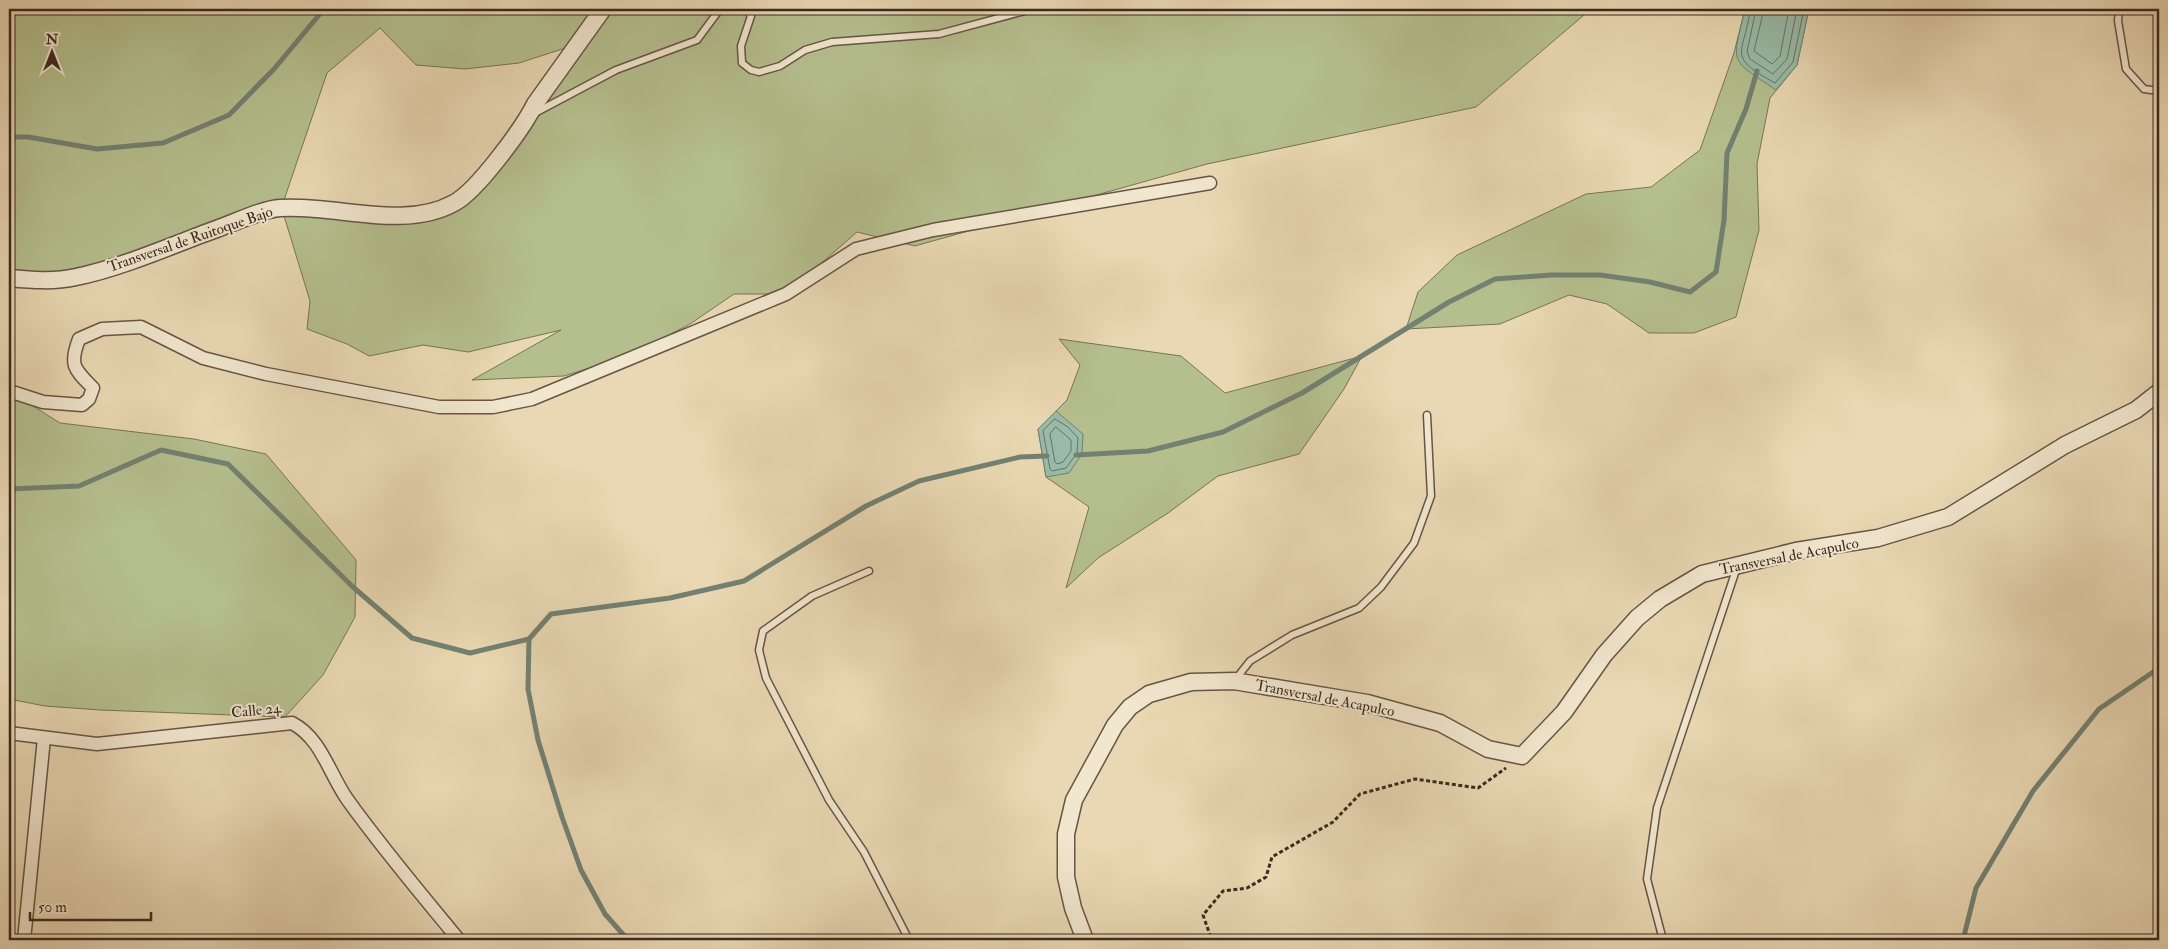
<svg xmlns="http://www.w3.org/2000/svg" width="2168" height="949" font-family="'IM FELL Double Pica',serif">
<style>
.green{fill:#b5bf8e;stroke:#787458;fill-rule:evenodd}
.water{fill:#99bba8;stroke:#738172}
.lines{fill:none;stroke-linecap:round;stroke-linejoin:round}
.shore{stroke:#6a7264;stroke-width:1}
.stream{stroke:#738172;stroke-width:5}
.service-casing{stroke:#665546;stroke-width:9}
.minor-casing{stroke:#665546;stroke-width:15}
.tertiary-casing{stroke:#665546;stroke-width:19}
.path{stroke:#3b2921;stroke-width:3;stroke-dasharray:4 2.5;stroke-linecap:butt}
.service{stroke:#f1e6ce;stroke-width:6}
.minor{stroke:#f1e6ce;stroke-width:12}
.tertiary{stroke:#f1e6ce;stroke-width:16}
.labels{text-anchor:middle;stroke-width:4;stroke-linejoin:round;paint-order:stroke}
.street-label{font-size:15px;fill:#3b2921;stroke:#f1e6ce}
</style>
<rect width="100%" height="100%" fill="#e9d8b3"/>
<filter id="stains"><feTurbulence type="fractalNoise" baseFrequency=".004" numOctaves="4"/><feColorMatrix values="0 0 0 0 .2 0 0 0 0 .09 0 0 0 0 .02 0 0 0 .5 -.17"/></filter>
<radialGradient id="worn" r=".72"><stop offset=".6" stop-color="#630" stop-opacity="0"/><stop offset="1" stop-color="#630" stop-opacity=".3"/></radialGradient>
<g class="green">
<path d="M20,9H1591L1476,107L1207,164L915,246L857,232L786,294H734L690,324L630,355L564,376L472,380L561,330L468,352L423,345L369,356L347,344L307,329L310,301L281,206L80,276L9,277V27ZM380,28L416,65L465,69L519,63L581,43L456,202L404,217L282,206L327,73Z"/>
<polygon points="1745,9 1809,9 1797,65 1770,98 1757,164 1759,230 1736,317 1694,333 1649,333 1607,304 1569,295 1500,324 1406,329 1418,292 1457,255 1586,194 1651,187 1700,150 1734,53"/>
<polygon points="1059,339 1181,356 1225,393 1362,356 1344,389 1299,454 1218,476 1168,513 1098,558 1066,588 1089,507 1046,477 1038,429 1067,400 1080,365"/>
<polygon points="9,391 60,423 194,439 266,454 356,560 355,617 323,675 285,717 100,710 45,706 9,699"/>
</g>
<g class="water">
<path d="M1745,9H1809L1797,65L1776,90C1728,58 1732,65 1745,9Z"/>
<polygon points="1056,411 1083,434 1082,454 1069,473 1046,477 1038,429"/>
</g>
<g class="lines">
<g class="shore">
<path d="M1750,9C1746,53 1723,55 1775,83L1793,62L1804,9"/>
<polyline points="1756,9 1747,52 1750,59 1773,74 1787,59 1797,9"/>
<polyline points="1764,9 1754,51 1772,64 1780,56 1789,9"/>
<polygon points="1055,419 1068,427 1078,438 1077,453 1066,468 1052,471 1050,469 1043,431"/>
<polygon points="1056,427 1071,440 1071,451 1063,462 1057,464 1055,462 1050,434"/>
</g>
<g class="stream">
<polyline points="9,137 28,137 97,149 163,143 229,115 274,69 324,9"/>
<polyline points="1076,455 1148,451 1223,432 1302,393 1449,302 1495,279 1551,275 1600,275 1650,282 1690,292 1716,272 1724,220 1727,153 1746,109 1757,71"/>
<polyline points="9,489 79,486 161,450 228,464 353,587 412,638 470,653 529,639 551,614 670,598 744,581 866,506 919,481 1020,457 1047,456"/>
<polyline points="529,639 528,689 538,740 562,817 581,870 605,914 628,940"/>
<polyline points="1963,940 1976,888 2033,791 2099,709 2159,668"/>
</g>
<g class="service-casing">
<g id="service">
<polyline points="746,9 751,16 741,46 742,63 751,70 759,72 780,66 805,50 832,42 939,34 1032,9"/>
<polyline points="2119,9 2118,21 2126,69 2144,89 2159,91"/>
<polyline points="533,114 616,70 697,40 720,9"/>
<polyline points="869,571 812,596 763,631 759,650 766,678 829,800 864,852 909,940"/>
<polyline points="1235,680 1250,661 1292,635 1359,608 1381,587 1414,543 1431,496 1427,415"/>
<polyline points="1663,940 1647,879 1657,808 1737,567"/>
</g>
</g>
<g class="minor-casing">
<g id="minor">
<path d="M9,391L43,402L82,405L89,399L93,388C74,369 69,365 79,339L102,329L141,327L203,358L266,374L439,407H493L532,399L786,294L856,249L933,230L1210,183"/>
<path d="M9,733L97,744L292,723C321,738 329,773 347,799C382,848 421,894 459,940"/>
<polyline points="24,940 44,738"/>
</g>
</g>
<g class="tertiary-casing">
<g id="tertiary">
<path d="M9,278C31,280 54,282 76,277C121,268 175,244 219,228C236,222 263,209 280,208C336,204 403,231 454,203C477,191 523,128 535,104L603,9"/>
<polyline points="1085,940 1073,908 1066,877 1066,834 1074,800 1115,725 1130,707 1149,694 1191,682 1234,681 1367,703 1440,723 1488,749 1522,756 1564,712 1604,655 1637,618 1660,599 1702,574 1796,551 1878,538 1948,517 2065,445 2136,410 2159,392"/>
</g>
</g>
<polyline class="path" points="1203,940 1210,935 1203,915 1223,891 1247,888 1266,877 1272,857 1333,822 1360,794 1415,779 1478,788 1506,768"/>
<use href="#service" class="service"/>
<use href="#minor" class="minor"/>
<use href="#tertiary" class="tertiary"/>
</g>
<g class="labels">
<g class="street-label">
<text transform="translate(190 239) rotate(-19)" y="5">Transversal de Ruitoque Bajo</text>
<text transform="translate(1789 556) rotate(-11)" y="5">Transversal de Acapulco</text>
<text transform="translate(1325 698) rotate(11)" y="5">Transversal de Acapulco</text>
<text transform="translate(256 710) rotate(-6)" y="5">Calle 24</text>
</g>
</g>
<rect width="2168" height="949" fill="none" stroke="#e9d8b3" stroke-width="30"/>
<rect x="10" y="10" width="2148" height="929" fill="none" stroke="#3b2921" stroke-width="2.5"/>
<rect x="15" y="15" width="2138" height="919" fill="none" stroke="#3b2921"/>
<g transform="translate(52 52)" stroke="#f1e6ce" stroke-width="4" paint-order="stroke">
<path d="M0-4L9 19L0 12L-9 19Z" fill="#3b2921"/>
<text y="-8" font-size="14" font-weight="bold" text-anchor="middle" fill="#3b2921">N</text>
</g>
<path d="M30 912v8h121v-8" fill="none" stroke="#3b2921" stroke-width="2.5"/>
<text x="38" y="912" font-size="15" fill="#3b2921" stroke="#f1e6ce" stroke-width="4" paint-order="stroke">50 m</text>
<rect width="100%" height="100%" filter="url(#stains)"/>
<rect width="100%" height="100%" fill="url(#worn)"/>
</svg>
